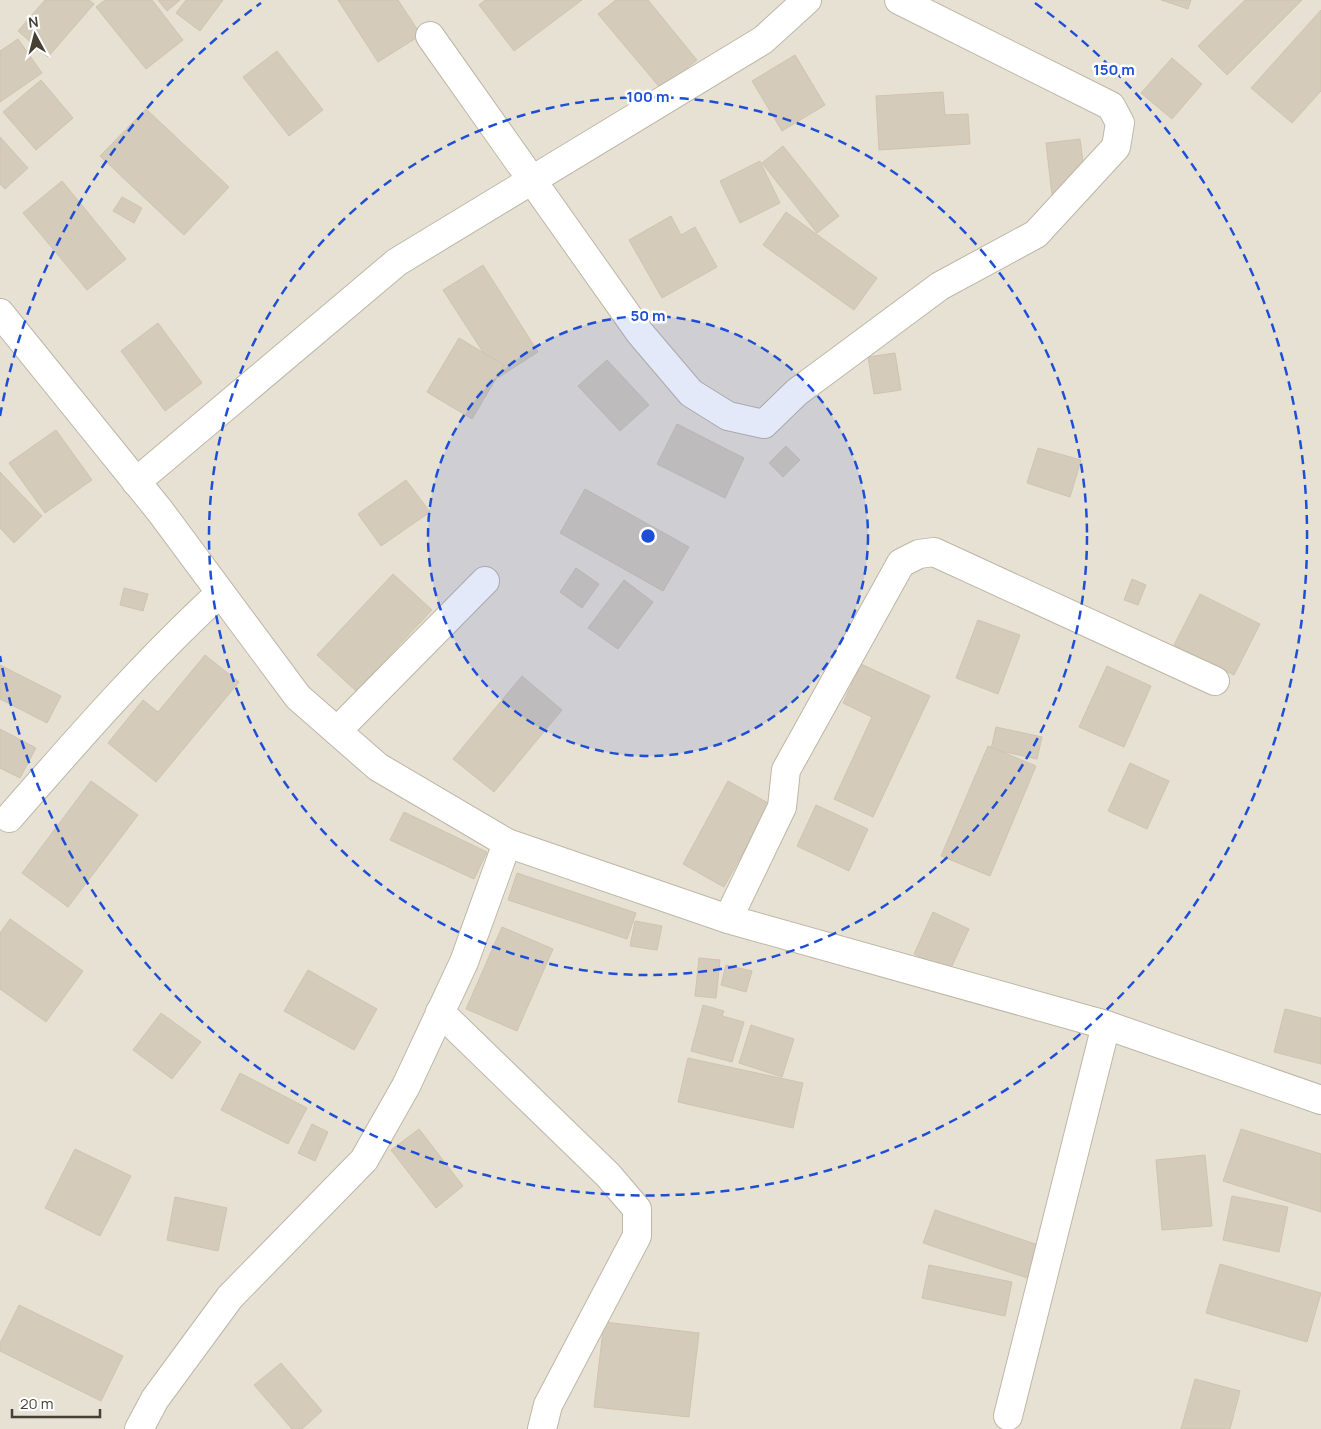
<svg xmlns="http://www.w3.org/2000/svg" width="1321" height="1429" viewBox="0 0 1321 1429" font-family="Manrope,sans-serif">
<style>
.residential{fill:#e6e1d3}
.building{fill:#d4cbba;stroke:#cfc4ad}
.lines{fill:none;stroke-linecap:round;stroke-linejoin:round}
.minor-casing{stroke:#beb7a7;stroke-width:30}
.minor{stroke:#fff;stroke-width:28}
.ring{fill:none;stroke:#1d4ed8;stroke-width:2.5;stroke-dasharray:9 6}
.centre{fill:#1d4ed8;stroke:#fff;stroke-width:2.5}
.ring-label{font-size:15px;text-anchor:middle;font-weight:bold;fill:#1d4ed8;stroke:#fff;stroke-width:5;stroke-linejoin:round;paint-order:stroke}
</style>
<rect width="100%" height="100%" fill="#f2efe5"/>
<!-- residential -->
<rect class="residential" x="0" y="0" width="1321" height="1429"/>
<!-- building -->
<g class="building">
<polygon points="45,0 89,0 94,4 48,57 18,31"/>
<polygon points="105,0 152,0 183,40 146,69 96,7"/>
<polygon points="158,0 180,0 167,11"/>
<polygon points="186,0 223,0 200,31 176,13"/>
<polygon points="338,0 398,0 421,35 378,62"/>
<polygon points="485,0 582,0 514,51 479,5"/>
<polygon points="616,0 648,0 697,60 661,89 598,14"/>
<polygon points="1161,0 1191,0 1188,9"/>
<polygon points="1245,0 1302,0 1227,75 1198,46"/>
<polygon points="1321,10 1321,91 1292,123 1251,88"/>
<polygon points="18,39 42,73 0,102 0,51"/>
<polygon points="277,51 323,110 289,136 243,77"/>
<polygon points="795,55 825,105 782,131 752,81"/>
<polygon points="1172,58 1202,84 1172,119 1141,93"/>
<polygon points="41,80 73,118 36,150 3,112"/>
<polygon points="943,92 945,115 968,114 970,144 879,150 876,96"/>
<polygon points="146,109 229,187 184,235 100,156"/>
<polygon points="0,137 28,168 5,189 0,184"/>
<polygon points="1080,139 1088,200 1053,204 1046,143"/>
<polygon points="783,146 839,216 817,233 762,163"/>
<polygon points="760,161 780,203 740,223 720,181"/>
<polygon points="62,181 126,259 87,290 23,213"/>
<polygon points="122,197 142,208 134,223 113,211"/>
<polygon points="786,212 877,278 854,310 763,245"/>
<polygon points="671,216 681,235 695,227 717,267 662,298 629,240"/>
<polygon points="483,265 538,352 499,377 443,290"/>
<polygon points="158,323 202,383 165,411 121,351"/>
<polygon points="459,338 504,365 472,419 427,392"/>
<polygon points="895,353 901,390 874,394 868,357"/>
<polygon points="607,360 649,405 620,431 578,386"/>
<polygon points="677,424 744,458 725,498 657,464"/>
<polygon points="56,430 92,480 45,513 9,463"/>
<polygon points="786,446 800,460 783,477 769,463"/>
<polygon points="1038,448 1081,460 1070,497 1027,483"/>
<polygon points="0,472 42,516 14,543 0,528"/>
<polygon points="406,480 430,512 381,546 358,514"/>
<polygon points="585,489 689,547 663,591 560,533"/>
<polygon points="576,568 599,584 582,608 560,592"/>
<polygon points="393,574 432,610 356,691 317,655"/>
<polygon points="1132,579 1146,585 1138,605 1124,600"/>
<polygon points="624,580 653,602 618,649 588,628"/>
<polygon points="124,588 148,594 143,611 120,605"/>
<polygon points="1200,594 1260,624 1234,675 1174,645"/>
<polygon points="978,620 1020,635 998,694 956,678"/>
<polygon points="205,655 239,682 156,782 108,743 143,700 158,712"/>
<polygon points="861,664 930,696 873,817 834,799 872,717 843,703"/>
<polygon points="0,665 61,696 47,723 0,699"/>
<polygon points="1107,666 1151,686 1124,747 1079,727"/>
<polygon points="522,676 562,710 494,792 453,759"/>
<polygon points="996,727 1042,737 1037,759 991,749"/>
<polygon points="0,729 36,748 20,778 0,768"/>
<polygon points="988,746 1036,766 990,876 941,856"/>
<polygon points="1130,763 1169,781 1147,829 1108,811"/>
<polygon points="91,781 138,815 68,907 22,873"/>
<polygon points="728,781 770,804 724,887 683,864"/>
<polygon points="816,805 868,829 849,871 797,846"/>
<polygon points="404,812 487,852 474,879 390,840"/>
<polygon points="517,873 636,913 627,939 508,900"/>
<polygon points="933,912 969,929 950,970 914,954"/>
<polygon points="10,919 83,971 46,1022 0,989 0,933"/>
<polygon points="635,921 662,926 657,950 630,946"/>
<polygon points="502,927 553,949 517,1031 466,1009"/>
<polygon points="699,958 720,960 716,998 695,996"/>
<polygon points="726,965 752,971 746,992 721,985"/>
<polygon points="308,970 377,1009 354,1050 284,1011"/>
<polygon points="703,1005 724,1011 722,1016 744,1022 732,1062 691,1051"/>
<polygon points="1285,1009 1321,1018 1321,1064 1274,1052"/>
<polygon points="161,1013 201,1042 172,1079 133,1050"/>
<polygon points="751,1025 794,1039 782,1077 739,1063"/>
<polygon points="688,1058 803,1083 793,1128 678,1102"/>
<polygon points="240,1073 307,1108 288,1144 221,1110"/>
<polygon points="312,1124 328,1132 315,1161 298,1153"/>
<polygon points="419,1129 463,1186 436,1208 391,1150"/>
<polygon points="1241,1129 1321,1154 1321,1212 1223,1181"/>
<polygon points="75,1149 131,1176 100,1236 45,1208"/>
<polygon points="1205,1155 1212,1226 1162,1230 1156,1160"/>
<polygon points="1232,1196 1288,1207 1279,1252 1223,1240"/>
<polygon points="175,1197 227,1208 218,1251 167,1240"/>
<polygon points="935,1210 1047,1248 1036,1281 923,1243"/>
<polygon points="1220,1264 1321,1293 1307,1342 1206,1313"/>
<polygon points="929,1265 1012,1282 1005,1316 922,1298"/>
<polygon points="19,1305 123,1356 101,1401 0,1351 0,1343"/>
<polygon points="604,1322 699,1333 689,1417 594,1407"/>
<polygon points="281,1363 322,1411 302,1429 292,1429 254,1385"/>
<polygon points="1195,1379 1240,1391 1230,1429 1181,1429"/>
</g>
<g class="lines">
<defs>
<g id="minor">
<polyline points="430,36 640,333 691,393 728,416 764,424 797,392 940,286 1036,234 1116,147 1120,123 1111,106 899,0"/>
<polyline points="0,313 160,511 298,697 378,767 507,843 728,919 1106,1025 1321,1100"/>
<polyline points="136,482 397,262 763,40 807,0"/>
<polyline points="337,731 485,581"/>
<path d="M 9,818 C 77,740 144,663 220,593"/>
<polyline points="728,919 782,807 786,770 901,563 919,554 934,552 1215,681"/>
<polyline points="440,1012 608,1175 637,1209 637,1236 548,1405 542,1429"/>
<polyline points="1008,1416 1106,1025"/>
<polyline points="139,1429 155,1399 230,1297 364,1160 406,1086 464,962 507,843"/>
</g>
</defs>
<!-- minor casing -->
<use href="#minor" class="minor-casing"/>
<!-- minor -->
<use href="#minor" class="minor"/>
</g>
<!-- distance rings -->
<circle cx="648" cy="536" r="220" fill="#1d4ed8" fill-opacity=".12"/>
<g class="ring">
<circle cx="648" cy="536" r="220"/>
<circle cx="648" cy="536" r="439"/>
<path d="M0 416A659 659 0 0 1 261 3M1035 3A659 659 0 1 1 0 656"/>
</g>
<circle cx="648" cy="536" r="8" class="centre"/>
<g class="ring-label">
<text x="1114" y="75">150 m</text>
<text x="648" y="102">100 m</text>
<text x="648" y="321">50 m</text>
</g>
<!-- north arrow -->
<g transform="translate(35 35) rotate(353)" stroke="#ffffff" stroke-width="4" paint-order="stroke">
<path d="M0-4L9 19L0 12L-9 19Z" fill="#453f34"/>
<text y="-8" font-size="14" font-weight="bold" text-anchor="middle" fill="#453f34">N</text>
</g>
<!-- scale -->
<path d="M12 1409v8h88v-8" fill="none" stroke="#453f34" stroke-width="2.5"/>
<text x="20" y="1409" font-size="15" fill="#453f34" stroke="#ffffff" stroke-width="4" paint-order="stroke">20 m</text>
</svg>
